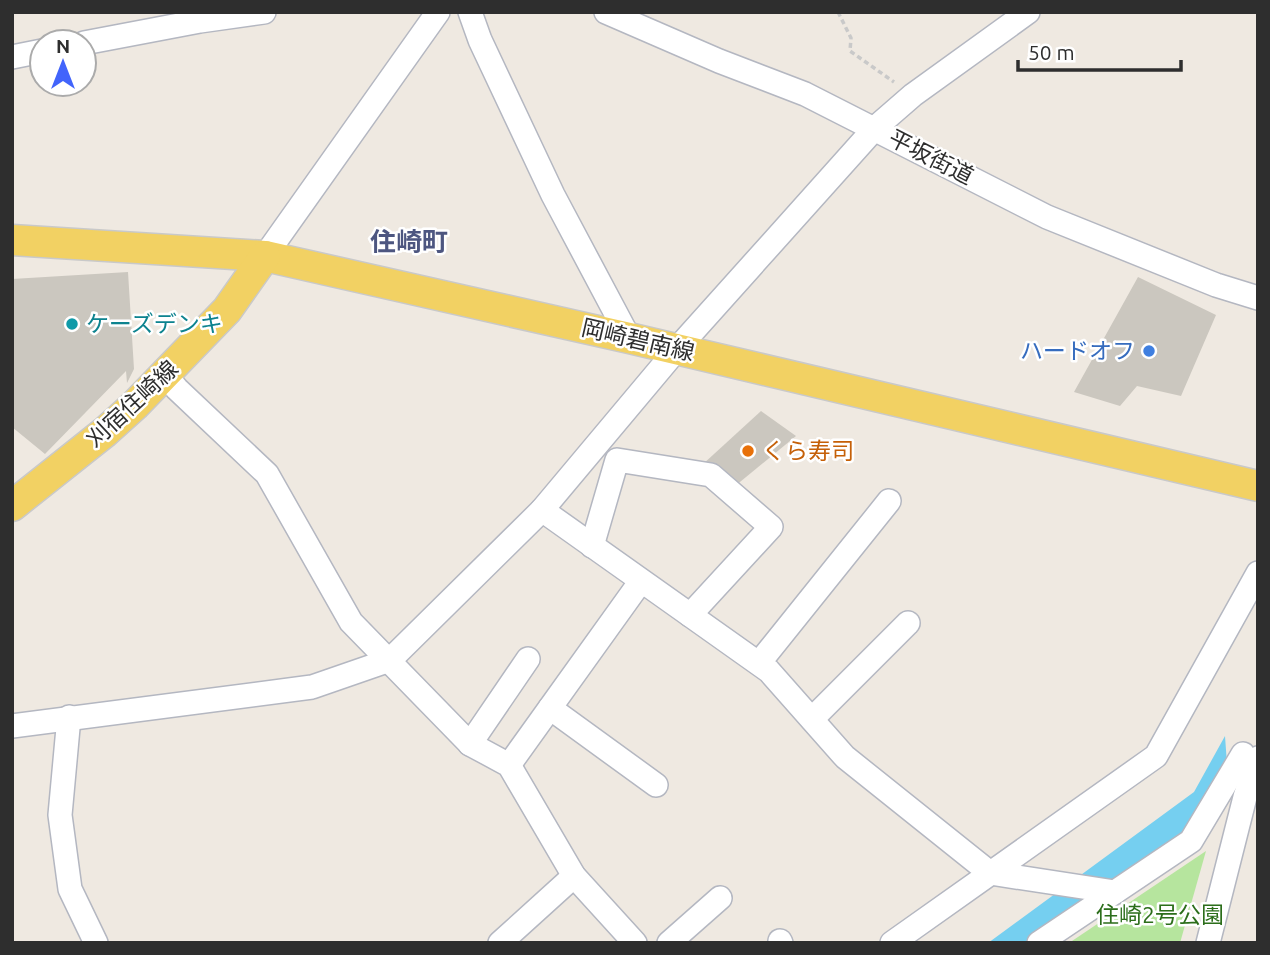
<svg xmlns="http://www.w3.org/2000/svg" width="1270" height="955" viewBox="0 0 1270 955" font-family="Ubuntu,'Noto Sans JP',sans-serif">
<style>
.green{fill:#b6e59e}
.water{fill:#75cff0}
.building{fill:#cbc7bf}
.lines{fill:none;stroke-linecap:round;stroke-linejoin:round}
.minor-casing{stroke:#b4b7c1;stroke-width:26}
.major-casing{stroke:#c9c9c9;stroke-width:33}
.path{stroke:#c9c9c9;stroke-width:3.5;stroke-dasharray:5 3.5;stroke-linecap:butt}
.minor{stroke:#fff;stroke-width:23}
.major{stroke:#f2d163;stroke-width:30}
.culture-dot{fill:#0f9aa8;stroke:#fff;stroke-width:2.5}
.shop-dot{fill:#3f7fe0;stroke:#fff;stroke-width:2.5}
.food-dot{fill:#e8710a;stroke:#fff;stroke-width:2.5}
.labels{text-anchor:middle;stroke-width:5;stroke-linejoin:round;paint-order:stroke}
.street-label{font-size:23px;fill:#2e2e2e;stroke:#fff}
.culture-label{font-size:23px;fill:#0d838f;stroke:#fff;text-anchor:start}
.shop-label{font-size:23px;fill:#366cbe;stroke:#fff;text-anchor:end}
.food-label{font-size:23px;fill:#c56008;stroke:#fff;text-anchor:start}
.park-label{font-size:23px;fill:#2c6e1b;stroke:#fff}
.quarter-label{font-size:26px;font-weight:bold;fill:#4d5680;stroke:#fff}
</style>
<rect width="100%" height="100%" fill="#efe9e1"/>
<!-- green -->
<polygon class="green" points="1206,851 1180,943 1069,943"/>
<!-- water -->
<polygon class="water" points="1225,736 1227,764 1190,831 1026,943 988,943 1194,792"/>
<!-- building -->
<g class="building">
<polygon points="128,272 134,369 127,383 126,371 45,454 12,427 12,279"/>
<polygon points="1138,277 1216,315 1181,396 1137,386 1120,406 1074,392"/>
<polygon points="761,411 796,436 729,491 702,465"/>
</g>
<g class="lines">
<defs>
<g id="minor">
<polyline points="470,12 480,40 553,195 629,338"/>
<polyline points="606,12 719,61 805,94 1047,217 1216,285 1258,298"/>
<polyline points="84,43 200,21 264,12"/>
<polyline points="12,57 42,51"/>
<polyline points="265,256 438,12"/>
<polyline points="165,375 177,389 267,474 351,622 470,744 509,765 574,876 635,943"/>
<polyline points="542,510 769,671 845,757 990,873 1115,892"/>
<polyline points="592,546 617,460 711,475 771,527 690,615"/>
<polyline points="759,663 889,501"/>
<polyline points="550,708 656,785"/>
<polyline points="69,717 60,815 70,889 96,943"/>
<polyline points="812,719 908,623"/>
<polyline points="12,726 312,687 390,660 542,510 677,349 875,128 913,95 1028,12"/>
<polyline points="470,744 528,659"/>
<polyline points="509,765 641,581"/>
<polyline points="780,941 781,943"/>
<polyline points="500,943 574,876"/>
<polyline points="669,943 720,898"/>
<polyline points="892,943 1156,756 1258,573"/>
<polyline points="1039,943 1191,841 1243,754"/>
<polyline points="1208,943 1245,797 1258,758"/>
</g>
<g id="major">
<polyline points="12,240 265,256 629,338 1258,486"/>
<polyline points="12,506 105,432 135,405 227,310 265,256"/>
</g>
</defs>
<!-- minor casing -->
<use href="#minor" class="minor-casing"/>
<!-- major casing -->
<use href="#major" class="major-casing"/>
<!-- path -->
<polyline class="path" points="838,12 851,38 850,51 894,82"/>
<!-- minor -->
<use href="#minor" class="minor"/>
<!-- major -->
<use href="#major" class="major"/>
</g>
<!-- markers -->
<circle class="culture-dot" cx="72" cy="324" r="7"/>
<circle class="shop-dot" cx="1149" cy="351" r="7"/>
<circle class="food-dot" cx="748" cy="451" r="7"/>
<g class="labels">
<!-- street labels -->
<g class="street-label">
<text transform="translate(931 157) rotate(27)" y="8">平坂街道</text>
<text transform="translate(638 340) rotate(13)" y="8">岡崎碧南線</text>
<text transform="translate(132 404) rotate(-43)" y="8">刈宿住崎線</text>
</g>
<!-- culture labels -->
<g class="culture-label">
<text x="86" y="332">ケーズデンキ</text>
</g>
<!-- shop labels -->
<g class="shop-label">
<text x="1135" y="359">ハードオフ</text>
</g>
<!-- food labels -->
<g class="food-label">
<text x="762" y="459">くら寿司</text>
</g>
<!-- park labels -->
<g class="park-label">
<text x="1160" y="923">住崎2号公園</text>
</g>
<!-- quarter labels -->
<g class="quarter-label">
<text x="409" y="251">住崎町</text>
</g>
</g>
<!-- border -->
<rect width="1270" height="955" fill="none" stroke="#2e2e2e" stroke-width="28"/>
<!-- north arrow -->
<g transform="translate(63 63)"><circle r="33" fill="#ffffff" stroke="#ababab" stroke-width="2"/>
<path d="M0-5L12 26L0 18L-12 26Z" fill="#4264fb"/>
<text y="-10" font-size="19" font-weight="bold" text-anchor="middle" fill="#2e2e2e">N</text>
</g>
<!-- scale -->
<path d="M1018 60v10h163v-10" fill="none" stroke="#2e2e2e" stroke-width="3.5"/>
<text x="1028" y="60" font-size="21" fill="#2e2e2e" stroke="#ffffff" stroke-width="5" paint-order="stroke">50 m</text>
</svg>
